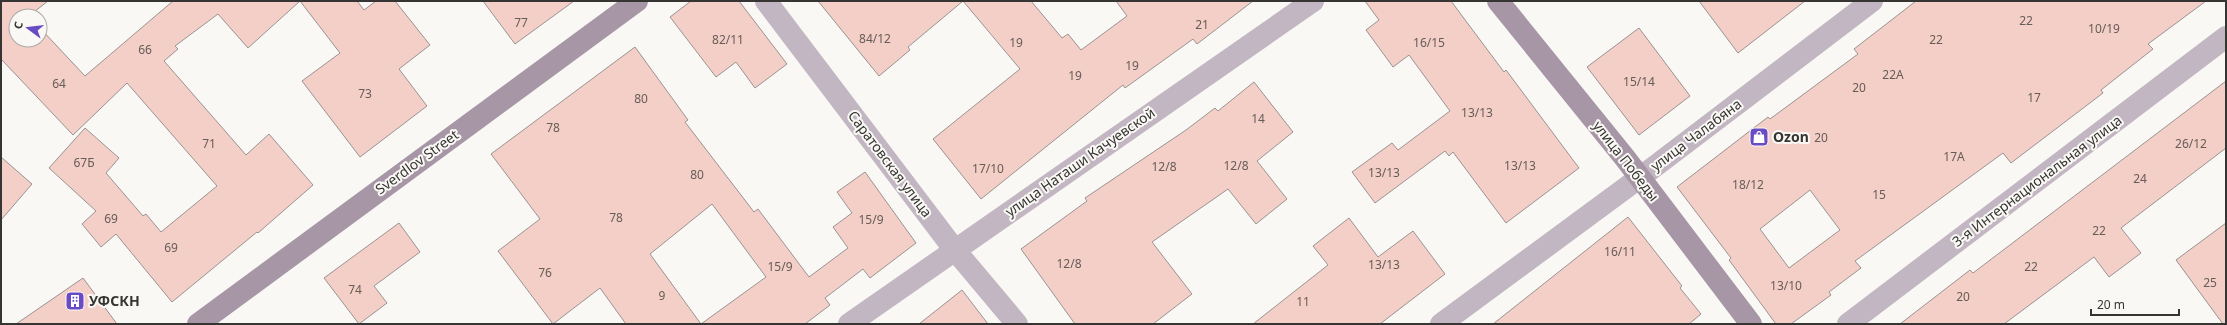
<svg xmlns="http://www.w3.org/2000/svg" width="2227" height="325" viewBox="0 0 2227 325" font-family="'Noto Sans',sans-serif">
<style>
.building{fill:#f4cfc7;stroke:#999392;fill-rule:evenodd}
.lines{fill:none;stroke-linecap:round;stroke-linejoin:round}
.minor{stroke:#c1b6c1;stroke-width:22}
.secondary{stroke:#a696a6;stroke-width:22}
.labels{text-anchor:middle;stroke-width:4;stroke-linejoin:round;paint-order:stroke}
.number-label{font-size:12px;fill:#665c58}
.street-label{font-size:14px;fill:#363533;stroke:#faf8f4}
.poi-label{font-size:14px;font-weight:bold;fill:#363533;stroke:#faf8f4;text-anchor:start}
</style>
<rect width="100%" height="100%" fill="#faf8f4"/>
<!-- building -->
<g class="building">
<polygon points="1,1 48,1 29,16 16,16 16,40 40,40 40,28 85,76 173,1 300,1 248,48 218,14 175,46 178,49 164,61 246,155 269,134 313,185 258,233 257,232 172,302 116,234 101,247 82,224 96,211 49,168 85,128 119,158 106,173 143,216 146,214 161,232 217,186 127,83 73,135 1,59"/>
<polygon points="300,1 357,1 364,10 376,1 395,1 430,45 399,69 427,106 360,157 302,81 340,53"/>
<polygon points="483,1 574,1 515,44"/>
<polygon points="691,1 739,1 787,64 755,88 736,62 716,77 670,17"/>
<polygon points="818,1 1031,1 1062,38 1068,34 1081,50 1127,16 1116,1 1253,1 1197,44 1193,39 1125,88 1123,85 981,199 933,139 1020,69 963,1 908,47 910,50 879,76"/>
<polygon points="1365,1 1451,1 1504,72 1506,70 1579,168 1506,223 1453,152 1449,156 1445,151 1375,203 1352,172 1392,143 1398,150 1450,111 1409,55 1393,67 1366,30 1379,20"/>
<polygon points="1699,1 1805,1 1738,53"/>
<path d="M 1916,1 L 2206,1 L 2148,44 L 2153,49 L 2101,90 L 2103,93 L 2011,163 L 2003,153 L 1855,261 L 1861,268 L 1829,292 L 1831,295 L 1791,324 L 1776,324 L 1729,260 L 1731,258 L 1677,187 L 1768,117 L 1770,119 L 1858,54 L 1854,49 ZM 1810,190 L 1840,230 L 1789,268 L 1760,229 Z"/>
<polygon points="1639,28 1690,96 1639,135 1587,67"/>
<polygon points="635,47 688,120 685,122 754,212 758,209 809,277 848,248 833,227 852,213 837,192 865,172 916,243 870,278 863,269 825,298 830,305 805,324 701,324 766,277 712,204 650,254 701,324 626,324 600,288 553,324 498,251 540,219 491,154"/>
<polygon points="2226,81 2226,148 2121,228 2141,253 2109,277 2094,257 2004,324 1900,324 1970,270 1973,273"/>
<polygon points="1254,82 1293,132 1257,161 1287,199 1256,224 1228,189 1152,242 1192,294 1153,324 1075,324 1021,249 1087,201 1085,198 1186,130 1215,108 1218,111"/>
<polygon points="1,157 32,184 1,220"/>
<polygon points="1628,217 1682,286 1680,288 1701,314 1689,324 1493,324"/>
<polygon points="1349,218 1378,257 1413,231 1445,274 1380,324 1253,324 1328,265 1313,246"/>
<polygon points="399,223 420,252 374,286 387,303 359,324 324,278"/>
<polygon points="2226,223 2226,324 2223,324 2176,260"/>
<polygon points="83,278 117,324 16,324"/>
<polygon points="962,290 988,324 919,324"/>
</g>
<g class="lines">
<!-- minor -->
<g class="minor">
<polyline points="766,1 954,249 1017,324"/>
<polyline points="849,324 1313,1"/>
<polyline points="1441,324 1654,167 1872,1"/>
<polyline points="1848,324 2226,37"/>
</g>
<!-- secondary -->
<g class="secondary">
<polyline points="1498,1 1625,158 1751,324"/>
<polyline points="198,324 637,1"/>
</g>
</g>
<!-- icons -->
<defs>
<symbol id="shop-square" viewBox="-11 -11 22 22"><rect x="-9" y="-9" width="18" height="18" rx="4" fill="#684cc5" stroke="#faf8f4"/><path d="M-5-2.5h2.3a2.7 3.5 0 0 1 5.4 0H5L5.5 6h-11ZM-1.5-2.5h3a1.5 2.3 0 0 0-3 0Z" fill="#fff"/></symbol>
<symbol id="building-square" viewBox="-11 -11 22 22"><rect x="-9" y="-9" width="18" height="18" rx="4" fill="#684cc5" stroke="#faf8f4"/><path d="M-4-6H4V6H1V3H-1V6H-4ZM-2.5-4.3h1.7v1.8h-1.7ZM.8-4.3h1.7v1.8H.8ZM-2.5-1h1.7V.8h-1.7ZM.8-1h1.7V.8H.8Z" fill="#fff"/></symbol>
</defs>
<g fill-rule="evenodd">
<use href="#shop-square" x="1748" y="126" width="22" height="22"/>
<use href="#building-square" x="64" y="290" width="22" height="22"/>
</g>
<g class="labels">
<!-- number labels -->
<g class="number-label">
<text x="2026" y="25">22</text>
<text x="521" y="27">77</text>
<text x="1202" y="29">21</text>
<text x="2104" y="33">10/19</text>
<text x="875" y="43">84/12</text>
<text x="728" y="44">82/11</text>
<text x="1936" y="44">22</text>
<text x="1016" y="47">19</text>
<text x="1429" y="47">16/15</text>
<text x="145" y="54">66</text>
<text x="1132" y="70">19</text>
<text x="1893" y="79">22А</text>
<text x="1075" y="80">19</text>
<text x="1639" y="86">15/14</text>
<text x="59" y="88">64</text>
<text x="1859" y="92">20</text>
<text x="365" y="98">73</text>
<text x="2034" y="102">17</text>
<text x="641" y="103">80</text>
<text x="1477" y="117">13/13</text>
<text x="1258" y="123">14</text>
<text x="553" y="132">78</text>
<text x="1821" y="142">20</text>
<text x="209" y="148">71</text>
<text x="2191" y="148">26/12</text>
<text x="1954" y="161">17А</text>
<text x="84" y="167">67Б</text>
<text x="1236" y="170">12/8</text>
<text x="1520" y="170">13/13</text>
<text x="1164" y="171">12/8</text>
<text x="988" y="173">17/10</text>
<text x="1384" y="177">13/13</text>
<text x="697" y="179">80</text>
<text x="2140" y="183">24</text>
<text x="1748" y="189">18/12</text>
<text x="1879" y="199">15</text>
<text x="616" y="222">78</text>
<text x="111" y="223">69</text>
<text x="871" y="224">15/9</text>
<text x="2099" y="235">22</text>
<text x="171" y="252">69</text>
<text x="1620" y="256">16/11</text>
<text x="1069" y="268">12/8</text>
<text x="1384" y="269">13/13</text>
<text x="780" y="271">15/9</text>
<text x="2031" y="271">22</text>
<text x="545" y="277">76</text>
<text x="2210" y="287">25</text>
<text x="1786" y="290">13/10</text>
<text x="355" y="294">74</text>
<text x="662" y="300">9</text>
<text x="1963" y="301">20</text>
<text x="1303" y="306">11</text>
</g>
<!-- street labels -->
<g class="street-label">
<text transform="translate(1696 135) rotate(-37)" y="5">улица Чалабяна</text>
<text transform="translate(1626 161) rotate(52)" y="5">улица Победы</text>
<text transform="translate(417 162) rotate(-36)" y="5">Sverdlov Street</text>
<text transform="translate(1080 162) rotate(-35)" y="5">улица Наташи Качуевской</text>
<text transform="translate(890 164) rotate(53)" y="5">Саратовская улица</text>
<text transform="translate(2037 181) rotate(-37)" y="5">3-я Интернациональная улица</text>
</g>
<!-- poi labels -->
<g class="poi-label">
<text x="1773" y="142">Ozon</text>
<text x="89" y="306">УФСКН</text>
</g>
</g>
<!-- border -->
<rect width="2227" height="325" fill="none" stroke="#363533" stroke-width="4"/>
<!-- north arrow -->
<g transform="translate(28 28) rotate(285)"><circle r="19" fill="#faf8f4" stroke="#acaaa7"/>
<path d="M0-3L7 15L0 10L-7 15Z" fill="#684cc5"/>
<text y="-6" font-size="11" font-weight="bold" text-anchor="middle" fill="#363533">С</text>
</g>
<!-- scale -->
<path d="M2091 309v6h88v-6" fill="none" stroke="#363533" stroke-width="2"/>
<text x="2097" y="309" font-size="12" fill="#363533" stroke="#faf8f4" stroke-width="3" paint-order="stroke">20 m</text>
</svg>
